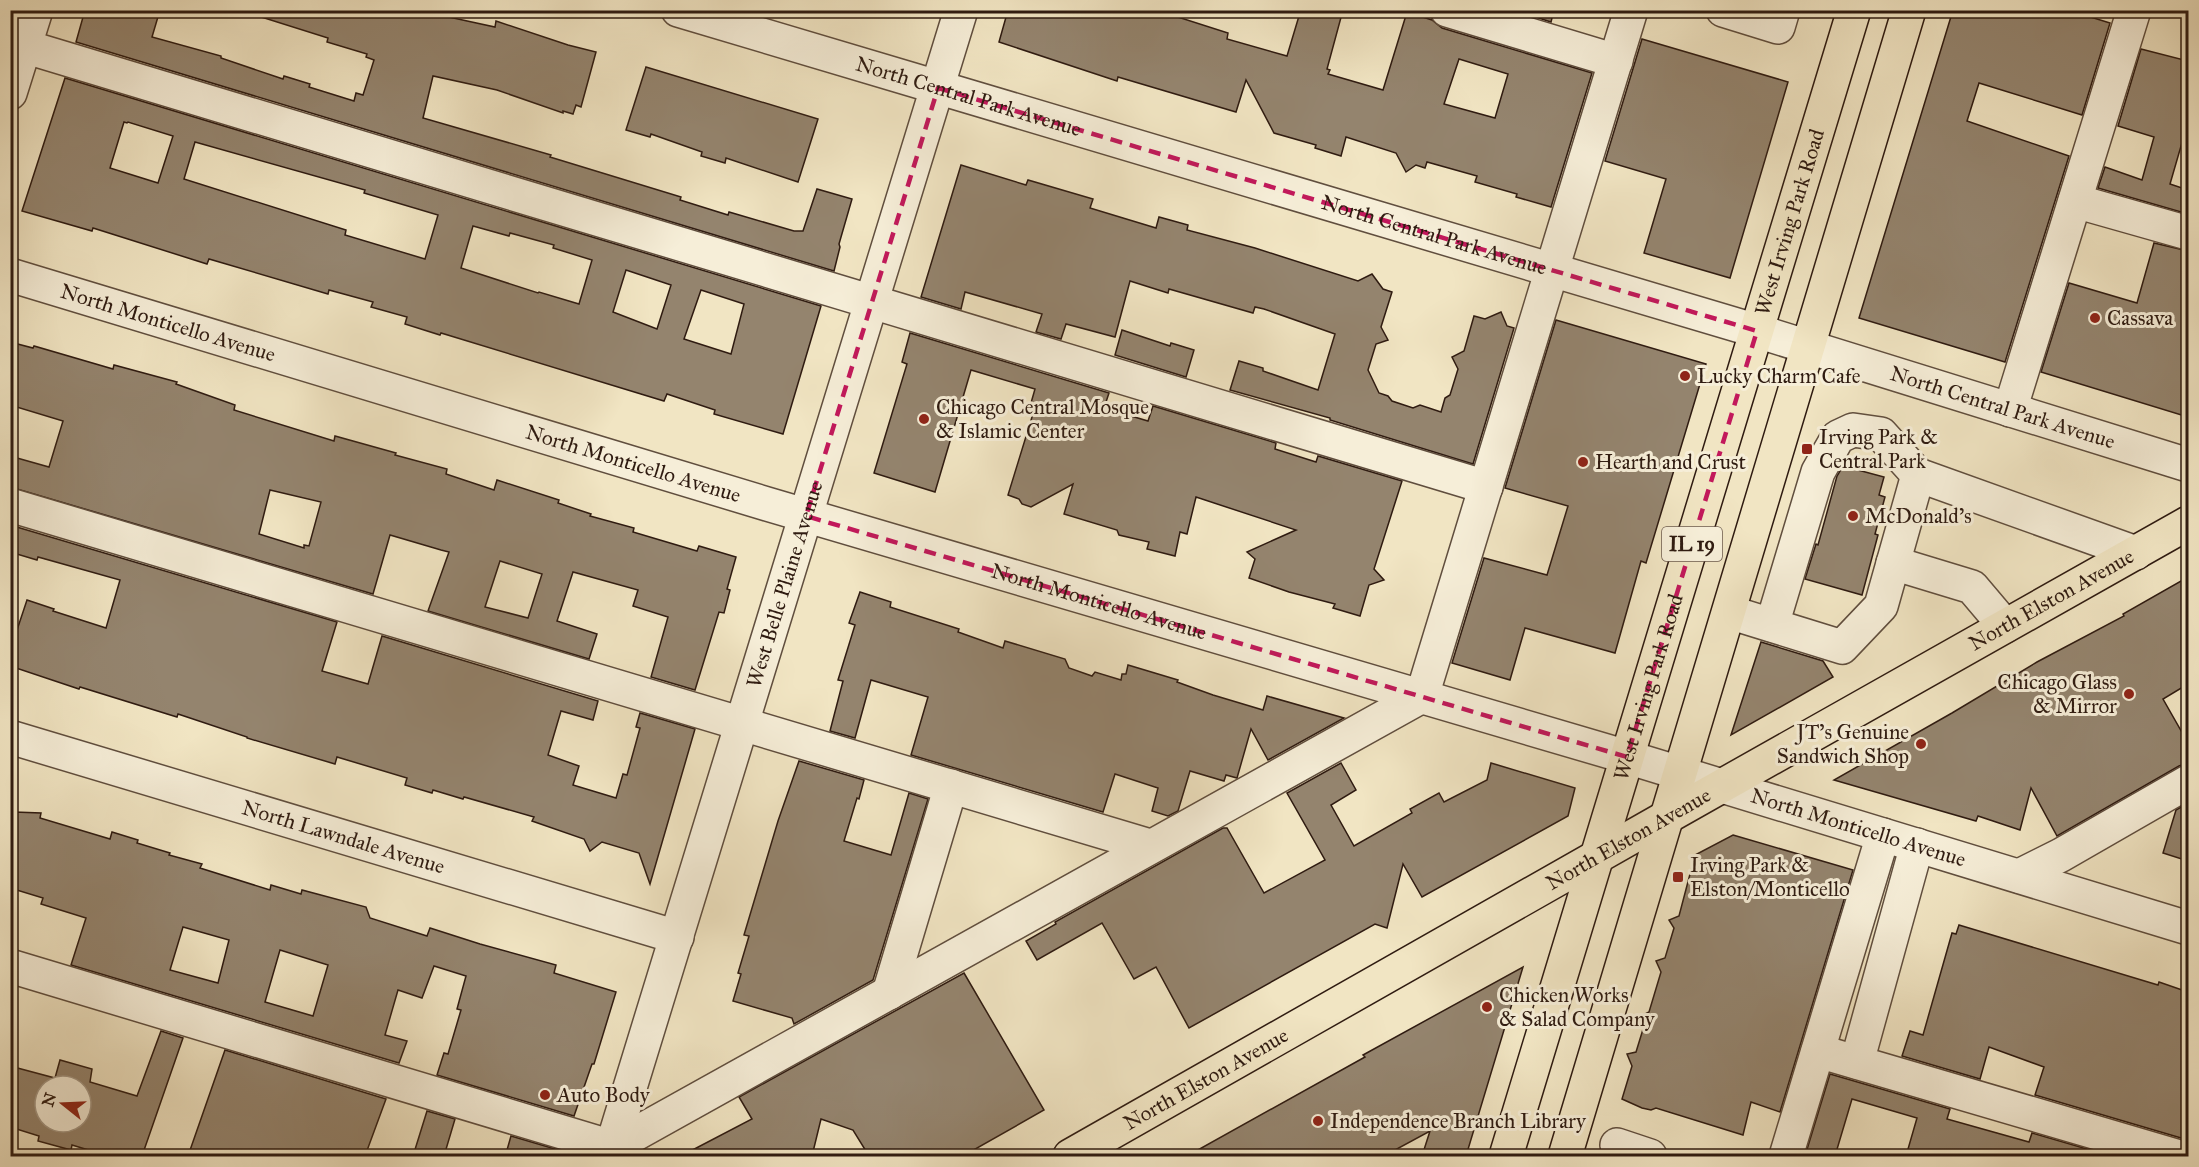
<svg xmlns="http://www.w3.org/2000/svg" width="2199" height="1167" viewBox="0 0 2199 1167" font-family="'IM FELL Great Primer',serif">
<style>
.building{fill:#94846e;stroke:#2f1b11;stroke-width:1.5;fill-rule:evenodd}
.lines{fill:none;stroke-linecap:round;stroke-linejoin:round}
.minor-casing{stroke:#604e3e;stroke-width:36}
.major-casing{stroke:#2f1b11;stroke-width:36}
.minor{stroke:#f6eed8;stroke-width:33}
.major{stroke:#f1e5c3;stroke-width:33}
.marked{fill:none;stroke:#c2185b;stroke-width:4.5;stroke-dasharray:12 8;stroke-linejoin:round}
.poi-dot{fill:#8f2418;stroke:#f6eed8;stroke-width:2}
.labels{text-anchor:middle;stroke-width:6;stroke-linejoin:round;paint-order:stroke}
.shield{fill:#f6eed8;stroke:#6b5a4d;stroke-width:1.5}
.shield-label{font-size:20px;font-weight:bold;fill:#2f1b11}
.street-label{font-size:21px;fill:#2f1b11;stroke:#f6eed8}
.poi-label{font-size:21px;fill:#2f1b11;stroke:#f6eed8;text-anchor:start}
</style>
<rect width="100%" height="100%" fill="#f1e5c3"/>
<filter id="stains"><feTurbulence type="fractalNoise" baseFrequency=".00333" numOctaves="4"/><feColorMatrix values="0 0 0 0 .2 0 0 0 0 .09 0 0 0 0 .02 0 0 0 .5 -.17"/></filter>
<radialGradient id="worn" r=".72"><stop offset=".6" stop-color="#630" stop-opacity="0"/><stop offset="1" stop-color="#630" stop-opacity=".3"/></radialGradient>
<!-- building -->
<g class="building">
<polygon points="85,10 160,10 152,37 221,56 221,58 283,79 284,76 310,84 309,87 354,101 356,93 363,95 374,60 366,57 367,54 327,42 328,38 258,16 259,10 446,10 444,16 495,27 496,21 568,45 596,52 581,107 576,105 573,114 563,111 563,113 497,90 433,76 423,118 551,155 550,157 681,197 680,200 728,215 729,212 794,231 803,231 817,189 852,199 839,244 840,247 834,271 76,42"/>
<path d="M 1008,10 L 1156,10 L 1228,33 L 1227,39 L 1287,56 L 1299,16 L 1308,10 L 1343,10 L 1327,69 L 1330,70 L 1328,74 L 1383,90 L 1407,12 L 1432,20 L 1442,28 L 1592,73 L 1551,207 L 1516,197 L 1517,194 L 1475,182 L 1477,176 L 1427,162 L 1425,168 L 1416,165 L 1406,172 L 1396,153 L 1346,137 L 1341,156 L 1315,148 L 1316,145 L 1274,133 L 1246,80 L 1236,112 L 1118,77 L 1117,81 L 999,42 ZM 1459,59 L 1508,74 L 1495,118 L 1444,104 Z"/>
<polygon points="1514,10 1554,10 1551,22"/>
<polygon points="1953,10 2068,10 2110,23 2082,115 1979,83 1967,121 2069,156 2005,362 1859,318"/>
<polygon points="1642,39 1788,82 1730,278 1644,253 1666,179 1605,161"/>
<polygon points="2141,49 2188,61 2188,122 2170,184 2188,190 2188,214 2098,188 2105,167 2142,180 2154,137 2118,126"/>
<polygon points="646,67 818,119 798,182 726,158 725,163 701,156 702,152 651,134 650,137 626,130"/>
<path d="M 65,78 L 821,306 L 783,434 L 714,414 L 715,410 L 667,394 L 664,401 L 441,333 L 440,335 L 405,324 L 407,317 L 371,307 L 373,302 L 329,290 L 328,294 L 209,259 L 207,264 L 93,228 L 92,231 L 22,211 ZM 124,122 L 127,123 L 128,122 L 173,136 L 158,183 L 110,168 ZM 195,142 L 365,190 L 364,193 L 438,215 L 425,259 L 345,235 L 346,230 L 184,179 ZM 473,226 L 509,236 L 510,233 L 554,245 L 553,248 L 592,260 L 579,304 L 539,292 L 538,293 L 461,268 ZM 626,270 L 671,285 L 657,329 L 613,312 ZM 701,290 L 744,304 L 731,354 L 684,339 Z"/>
<polygon points="961,165 1026,185 1028,180 1093,199 1090,208 1156,228 1159,217 1188,225 1187,230 1255,248 1358,281 1372,274 1383,289 1392,292 1381,327 1388,340 1376,344 1368,370 1379,393 1388,396 1392,401 1413,408 1420,405 1441,412 1445,398 1450,395 1458,369 1452,357 1464,351 1474,316 1485,319 1501,312 1507,326 1514,328 1473,464 1330,420 1330,418 1230,390 1239,361 1263,368 1263,371 1318,390 1335,334 1264,309 1255,307 1253,313 1169,289 1168,293 1130,281 1115,337 1066,324 1061,339 1036,332 1042,314 965,292 961,309 921,297"/>
<polygon points="2154,243 2188,251 2188,417 2041,372 2069,283 2137,303"/>
<polygon points="1556,320 1706,364 1646,563 1641,561 1615,653 1525,628 1510,680 1452,663 1484,558 1547,575 1568,506 1505,488"/>
<polygon points="1122,330 1170,346 1171,343 1194,350 1186,377 1115,355"/>
<polygon points="910,333 1109,393 1104,408 1148,421 1153,406 1276,443 1275,449 1316,462 1318,456 1402,481 1374,569 1384,580 1369,585 1360,616 1333,608 1335,604 1289,592 1249,578 1255,559 1247,552 1296,530 1196,497 1187,534 1180,532 1175,556 1147,549 1149,542 1119,535 1117,530 1064,514 1073,484 1031,507 1022,504 1019,499 1008,495 1036,404 1031,403 1035,389 971,370 935,492 874,473 907,364 902,362"/>
<path d="M 10,342 L 33,348 L 34,346 L 113,369 L 114,365 L 177,382 L 176,384 L 235,405 L 234,410 L 334,441 L 335,436 L 396,453 L 395,455 L 447,469 L 446,474 L 494,490 L 497,480 L 559,500 L 558,503 L 591,514 L 590,516 L 634,528 L 633,532 L 697,551 L 699,546 L 736,557 L 727,589 L 730,590 L 724,613 L 719,612 L 695,690 L 651,677 L 668,617 L 633,606 L 638,590 L 573,572 L 557,621 L 597,634 L 589,659 L 428,611 L 449,552 L 441,550 L 390,535 L 373,594 L 10,487 L 10,456 L 49,467 L 63,421 L 10,405 ZM 270,490 L 321,502 L 309,546 L 304,545 L 304,548 L 259,534 ZM 500,561 L 542,574 L 528,618 L 485,607 Z"/>
<polygon points="1843,466 1884,477 1879,495 1885,497 1875,534 1878,535 1862,595 1805,579 1816,544 1818,545 1837,476"/>
<polygon points="10,525 337,622 322,671 368,684 382,636 598,701 593,720 561,711 548,755 579,766 573,785 616,798 623,774 627,775 640,728 636,727 640,713 695,729 650,884 639,853 602,842 590,851 584,839 532,821 534,817 464,797 463,799 433,790 432,793 405,785 407,778 337,757 335,764 247,738 247,737 178,714 177,717 80,687 79,689 10,666 10,651 27,600 54,609 53,611 106,628 120,580 38,557 37,560 10,552"/>
<polygon points="2188,577 2188,684 2163,699 2188,743 2188,763 2179,766 2057,836 2031,788 2020,830 1978,816 1976,821 1834,780 1952,713 2037,662 2124,616 2123,614"/>
<polygon points="860,592 891,602 890,607 959,629 958,632 1003,648 1005,641 1065,659 1069,668 1092,676 1095,672 1121,680 1122,674 1126,674 1128,665 1178,680 1177,682 1213,695 1263,710 1267,696 1344,718 1268,760 1251,729 1237,778 1226,775 1224,781 1190,771 1178,811 1168,816 1152,811 1158,788 1115,774 1103,812 911,755 928,697 871,680 855,738 830,731 843,681 838,680 855,625 849,623"/>
<polygon points="1761,642 1823,661 1833,677 1731,735"/>
<polygon points="799,761 864,780 859,799 857,798 844,841 891,855 909,793 928,799 873,980 794,1024 792,1018 733,1001 741,974 738,973 749,936 744,935 778,821"/>
<polygon points="1341,763 1356,790 1331,805 1354,846 1412,813 1410,809 1439,793 1444,802 1487,780 1491,763 1575,788 1568,816 1422,897 1403,864 1387,928 1375,924 1189,1028 1156,967 1134,979 1102,923 1037,960 1026,941 1056,924 1055,922 1223,828 1227,828 1264,893 1325,860 1287,793"/>
<polygon points="2188,803 2188,861 2163,853 2176,810"/>
<path d="M 14,812 L 41,813 L 40,818 L 110,839 L 112,832 L 138,840 L 137,843 L 170,853 L 169,855 L 202,864 L 200,868 L 270,890 L 271,885 L 301,894 L 302,890 L 366,907 L 370,918 L 427,936 L 430,928 L 480,944 L 556,965 L 554,973 L 616,992 L 594,1064 L 592,1064 L 574,1116 L 437,1075 L 444,1053 L 448,1054 L 461,1010 L 457,1009 L 466,976 L 434,966 L 422,998 L 398,990 L 385,1035 L 407,1041 L 399,1063 L 71,965 L 86,918 L 41,904 L 43,898 L 10,888 L 10,823 ZM 183,927 L 229,940 L 218,983 L 170,970 ZM 280,950 L 328,965 L 313,1016 L 265,1002 Z"/>
<polygon points="1733,835 1853,870 1780,1112 1751,1102 1743,1135 1656,1108 1651,1110 1642,1108 1622,1099 1632,1066 1627,1054 1636,1052 1644,1026 1639,1017 1649,1012 1661,972 1656,961 1665,958 1674,928 1669,920 1679,916 1695,855"/>
<polygon points="1959,925 2158,985 2159,982 2188,992 2188,1142 2181,1138 2035,1095 2044,1067 1989,1047 1980,1079 1902,1056 1910,1031 1923,1035 1952,933 1956,934"/>
<polygon points="1523,967 1466,1156 1422,1156 1430,1131 1384,1156 1187,1156 1365,1057 1363,1055"/>
<polygon points="964,973 1044,1110 963,1156 869,1156 853,1130 821,1119 812,1156 681,1156 752,1119 739,1097"/>
<path d="M 161,1031 L 183,1038 L 142,1156 L 108,1156 L 72,1145 L 71,1150 L 38,1141 L 39,1136 L 10,1127 L 10,1066 L 55,1078 L 60,1060 L 92,1069 L 90,1082 L 137,1096 ZM 45,1086 L 81,1086 L 81,1122 L 45,1122 Z"/>
<polygon points="225,1050 386,1099 365,1156 188,1156"/>
<polygon points="1830,1074 1950,1109 1947,1119 2029,1142 2032,1133 2111,1156 1906,1156 1917,1118 1852,1099 1835,1156 1805,1156"/>
<polygon points="427,1111 455,1119 444,1156 413,1156"/>
<polygon points="511,1136 562,1151 560,1156 529,1156 507,1150"/>
</g>
<g class="lines">
<defs>
<g id="minor">
<path id="s1" d="M 678,10 L 1757,331 L 2188,465"/>
<polyline points="1447,10 1616,61"/>
<polyline points="1723,10 1778,27 1783,10"/>
<polyline points="10,42 1486,487"/>
<polyline points="10,93 36,10"/>
<polyline points="2075,201 2188,233"/>
<path id="s2" d="M 10,275 L 767,504 L 1627,757 L 2188,928"/>
<polyline points="2010,410 2134,10"/>
<polyline points="10,505 1150,846"/>
<polyline points="1893,563 1972,587 2005,626"/>
<polyline points="1729,612 1842,647 1881,606 1918,475 2136,553"/>
<polyline points="1772,625 1818,472 1838,437 1853,430 1881,434 1918,475"/>
<path id="s3" d="M 10,737 L 677,937"/>
<polyline points="2019,876 2061,855 2188,782"/>
<polyline points="10,966 612,1147 1422,696 1631,10"/>
<polyline points="889,993 951,786"/>
<polyline points="1818,1051 2176,1156"/>
<polyline points="1857,1062 1917,845"/>
<polyline points="1617,1145 1650,1156"/>
<path id="s4" d="M 609,1156 L 961,10"/>
<polyline points="1786,1156 1883,835"/>
</g>
<g id="major">
<path id="s5" d="M 1070,1156 C 1443,945 1814,732 2188,523"/>
<path id="s6" d="M 1506,1156 L 1854,10"/>
<polyline points="1565,1156 1909,10"/>
</g>
</defs>
<!-- minor casing -->
<use href="#minor" class="minor-casing"/>
<!-- major casing -->
<use href="#major" class="major-casing"/>
<!-- minor -->
<use href="#minor" class="minor"/>
<!-- major -->
<use href="#major" class="major"/>
</g>
<!-- marked area -->
<path class="marked" d="M 938,88 L 1757,331 L 1627,757 L 806,516 Z"/>
<!-- markers -->
<g class="poi-dot">
<circle cx="2095" cy="318" r="6"/>
<circle cx="1685" cy="376" r="6"/>
<circle cx="924" cy="419" r="6"/>
<rect x="1801" y="443" width="12" height="12" rx="3"/>
<circle cx="1583" cy="462" r="6"/>
<circle cx="1853" cy="516" r="6"/>
<circle cx="2129" cy="694" r="6"/>
<circle cx="1921" cy="744" r="6"/>
<rect x="1672" y="871" width="12" height="12" rx="3"/>
<circle cx="1487" cy="1007" r="6"/>
<circle cx="545" cy="1095" r="6"/>
<circle cx="1318" cy="1121" r="6"/>
</g>
<g class="labels">
<!-- shield labels -->
<rect class="shield" x="1662" y="527" width="60" height="34" rx="4.5"/>
<g class="shield-label">
<text x="1692" y="551">IL 19</text>
</g>
<!-- street labels -->
<g class="street-label">
<text dy="7" stroke="none"><textPath href="#s1" startOffset="303">North Central Park Avenue</textPath></text>
<text dy="7" stroke="none"><textPath href="#s6" startOffset="976">West Irving Park Road</textPath></text>
<text dy="7" stroke="none"><textPath href="#s1" startOffset="789">North Central Park Avenue</textPath></text>
<text dy="7" stroke="none"><textPath href="#s2" startOffset="165">North Monticello Avenue</textPath></text>
<text dy="7" stroke="none"><textPath href="#s1" startOffset="1383">North Central Park Avenue</textPath></text>
<text dy="7" stroke="none"><textPath href="#s2" startOffset="651">North Monticello Avenue</textPath></text>
<text dy="7" stroke="none"><textPath href="#s4" startOffset="598">West Belle Plaine Avenue</textPath></text>
<text dy="7" stroke="none"><textPath href="#s5" startOffset="1128">North Elston Avenue</textPath></text>
<text dy="7" stroke="none"><textPath href="#s2" startOffset="1137">North Monticello Avenue</textPath></text>
<text dy="7" stroke="none"><textPath href="#s6" startOffset="490">West Irving Park Road</textPath></text>
<text dy="7" stroke="none"><textPath href="#s2" startOffset="1929">North Monticello Avenue</textPath></text>
<text dy="7" stroke="none"><textPath href="#s3" startOffset="348">North Lawndale Avenue</textPath></text>
<text dy="7" stroke="none"><textPath href="#s5" startOffset="642">North Elston Avenue</textPath></text>
<text dy="7" stroke="none"><textPath href="#s5" startOffset="156">North Elston Avenue</textPath></text>
</g>
<!-- poi labels -->
<g class="poi-label">
<text x="2107" y="325">Cassava</text>
<text x="1697" y="383">Lucky Charm Cafe</text>
<text x="936" y="414">Chicago Central Mosque<tspan x="936" dy="24">&amp; Islamic Center</tspan></text>
<text x="1819" y="444">Irving Park &amp;<tspan x="1819" dy="24">Central Park</tspan></text>
<text x="1595" y="469">Hearth and Crust</text>
<text x="1865" y="523">McDonald's</text>
<text x="2117" y="689" text-anchor="end">Chicago Glass<tspan x="2117" dy="24">&amp; Mirror</tspan></text>
<text x="1909" y="739" text-anchor="end">JT's Genuine<tspan x="1909" dy="24">Sandwich Shop</tspan></text>
<text x="1690" y="872">Irving Park &amp;<tspan x="1690" dy="24">Elston/Monticello</tspan></text>
<text x="1499" y="1002">Chicken Works<tspan x="1499" dy="24">&amp; Salad Company</tspan></text>
<text x="557" y="1102">Auto Body</text>
<text x="1330" y="1128">Independence Branch Library</text>
</g>
</g>
<!-- margin -->
<rect width="2199" height="1167" fill="none" stroke="#f1e5c3" stroke-width="36"/>
<rect x="12" y="12" width="2175" height="1143" fill="none" stroke="#2f1b11" stroke-width="3"/>
<rect x="18" y="18" width="2163" height="1131" fill="none" stroke="#2f1b11" stroke-width="1.5"/>
<!-- north arrow -->
<g transform="translate(63 1104) rotate(288)"><circle r="28" fill="#f6eed8" stroke="#a69a88" stroke-width="1.5"/>
<path d="M0-4.5L10 22L0 15L-10 22Z" fill="#8f2418"/>
<text y="-9" font-size="16" font-weight="bold" text-anchor="middle" fill="#2f1b11">N</text>
</g>
<rect width="100%" height="100%" filter="url(#stains)"/>
<rect width="100%" height="100%" fill="url(#worn)"/>
</svg>
